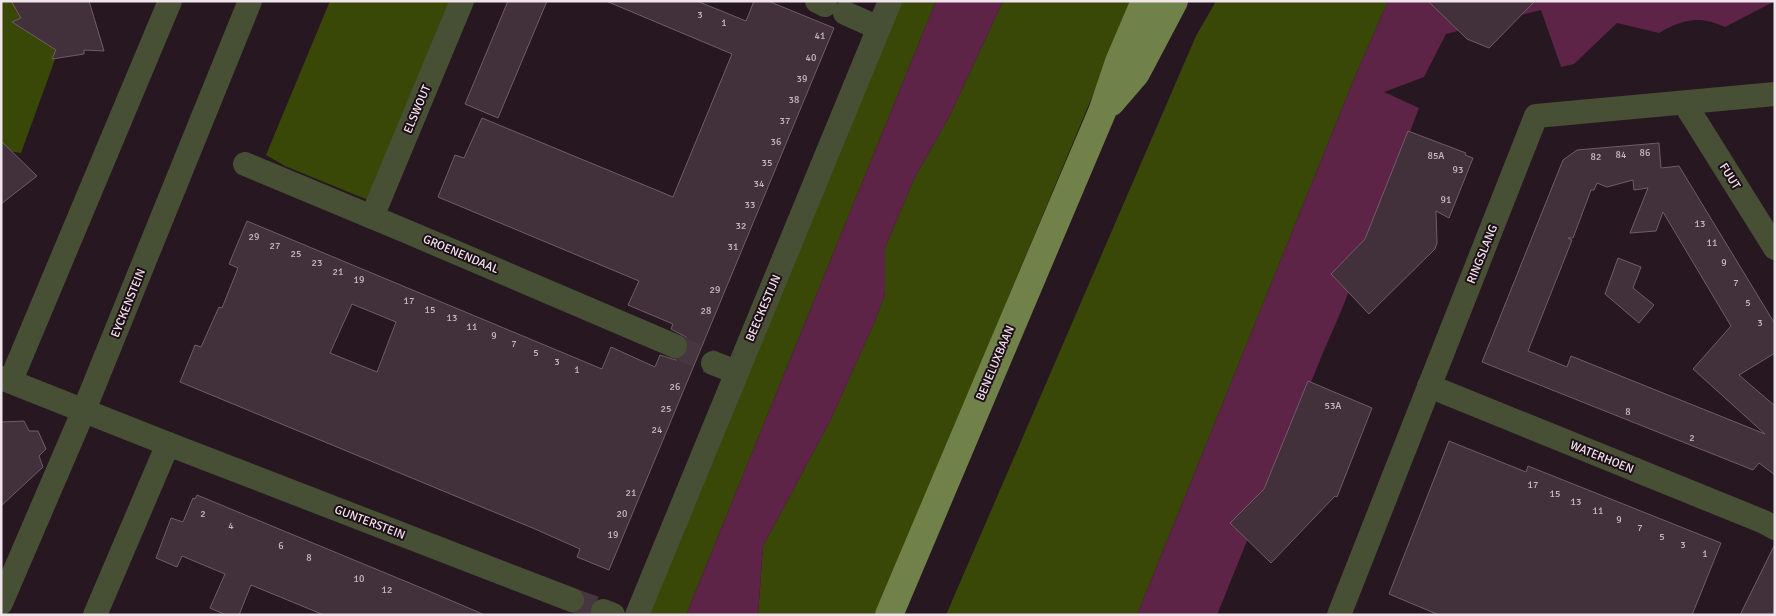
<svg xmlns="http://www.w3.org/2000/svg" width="1776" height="616" viewBox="0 0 1776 616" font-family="Signika,sans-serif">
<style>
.green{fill:#3a4807}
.water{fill:#5d2448}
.building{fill:#42303a;stroke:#715c68;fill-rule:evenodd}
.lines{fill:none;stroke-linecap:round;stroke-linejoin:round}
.minor-tunnel{stroke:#45363f;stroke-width:24;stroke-dasharray:24 12;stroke-linecap:butt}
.minor{stroke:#474f35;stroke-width:24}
.primary{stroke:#708149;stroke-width:28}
.labels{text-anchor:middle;stroke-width:4;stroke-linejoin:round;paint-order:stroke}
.number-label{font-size:10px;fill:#c5b8c0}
.street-label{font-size:12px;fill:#f1e5ec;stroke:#1e0e17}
</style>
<rect width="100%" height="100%" fill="#271721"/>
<!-- green -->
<g class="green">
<polygon points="1,1 38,1 66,29 21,153 1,150"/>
<polygon points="330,1 452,1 368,200 285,166 266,155"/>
<polygon points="898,1 936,1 686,615 639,615"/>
<polygon points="1003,1 1132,1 876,615 758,615 763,546 830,421 875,321 885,294 885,248 914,179 950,115"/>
<polygon points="1216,1 1388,1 1356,74 1137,615 946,615 1196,36"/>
</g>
<!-- water -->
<g class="water">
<polygon points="936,1 1003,1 950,115 914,179 885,248 885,294 875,321 830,421 763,546 758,615 686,615"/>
<path d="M 1388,1 L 1775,1 L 1725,27 C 1700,15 1682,19 1659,33 L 1617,23 L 1574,64 L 1561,67 L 1541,10 L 1446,34 L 1424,77 L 1384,92 L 1419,108 L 1342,309 L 1322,355 L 1217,615 L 1137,615 L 1356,74 Z"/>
</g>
<!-- building -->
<g class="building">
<polygon points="11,1 89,1 104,51 84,50 84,54 52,59 56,50 12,22 21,18"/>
<polygon points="508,1 547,1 498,118 465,104"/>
<path d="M 606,1 L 697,1 L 746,21 L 754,1 L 768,1 L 834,28 L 609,570 L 577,557 L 580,549 L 535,529 L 180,382 L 195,345 L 201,347 L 219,307 L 222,308 L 238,268 L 229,264 L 247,221 L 602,369 L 611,347 L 655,367 L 660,355 L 676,360 L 684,357 L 688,351 L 689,344 L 686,337 L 671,329 L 673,324 L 628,305 L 639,281 L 438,197 L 455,155 L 464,158 L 482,118 L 673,197 L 732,54 ZM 352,304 L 396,322 L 377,372 L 330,353 Z"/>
<polygon points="1428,1 1535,1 1489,48 1467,39"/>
<polygon points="1408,131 1466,153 1465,155 1473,158 1449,218 1436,211 1437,243 1435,249 1369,314 1331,274 1365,239"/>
<polygon points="1,141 37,176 1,204"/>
<path d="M 1659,143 L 1661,168 L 1679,166 L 1775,324 L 1775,353 L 1739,375 L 1775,406 L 1775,475 L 1759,463 L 1753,470 L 1482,362 L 1563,160 L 1577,150 ZM 1633,180 L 1634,190 L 1648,188 L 1630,233 L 1656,231 L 1663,212 L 1731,326 L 1693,369 L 1765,434 L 1571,356 L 1567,367 L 1528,351 L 1572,240 L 1568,238 L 1573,238 L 1591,190 L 1594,190 L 1597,183 L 1607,187 Z"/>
<polygon points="1618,258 1641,267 1633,288 1654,305 1639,323 1605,294"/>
<polygon points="1308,381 1372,408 1337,497 1335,496 1271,563 1230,523 1264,489"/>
<polygon points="24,421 29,431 38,431 46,449 39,456 43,467 1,506 1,422"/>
<polygon points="1449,441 1526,472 1528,466 1721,543 1692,615 1439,615 1389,594"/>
<polygon points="197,495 424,589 485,615 324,615 251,585 239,615 226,615 210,608 225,574 182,556 177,567 156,558 171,518 183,522 193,498 195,499"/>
<polygon points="1775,544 1775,615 1740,615"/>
</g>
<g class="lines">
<!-- minor-tunnel -->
<g class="minor-tunnel">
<polyline points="675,346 713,363"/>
<polyline points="572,600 603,611"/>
</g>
<!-- minor -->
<g class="minor">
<polyline points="817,1 825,5"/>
<polyline points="845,13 879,28"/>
<polyline points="1685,104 1775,248"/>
<polyline points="245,164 408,232 675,346"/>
<polyline points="372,217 462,1"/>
<polyline points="713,363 736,372"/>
<polyline points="1,378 168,444 572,600"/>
<polyline points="11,380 170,1"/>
<polyline points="1429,386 1764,522 1775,528"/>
<polyline points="1,603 84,410 250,1"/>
<polyline points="603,611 613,615"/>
<polyline points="95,615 168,444"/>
<polyline points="637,615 890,1"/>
<polyline points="1339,615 1536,116 1775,94"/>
</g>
<!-- primary -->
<g class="primary">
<polyline points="1111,102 1136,73 1174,1"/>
<polyline points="889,615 1102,112 1119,62 1145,1"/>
</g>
</g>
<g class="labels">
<!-- number labels -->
<g class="number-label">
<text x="700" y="18">3</text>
<text x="724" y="26">1</text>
<text x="820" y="39">41</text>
<text x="811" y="61">40</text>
<text x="802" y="82">39</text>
<text x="794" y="103">38</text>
<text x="785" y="124">37</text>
<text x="776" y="145">36</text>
<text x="1645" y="156">86</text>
<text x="1621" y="158">84</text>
<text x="1436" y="159">85A</text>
<text x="1596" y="160">82</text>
<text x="767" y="166">35</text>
<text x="1458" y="173">93</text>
<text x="759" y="187">34</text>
<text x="1446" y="203">91</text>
<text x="750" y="208">33</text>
<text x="1700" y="227">13</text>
<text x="741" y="229">32</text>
<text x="254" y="240">29</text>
<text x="1712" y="246">11</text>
<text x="275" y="249">27</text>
<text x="733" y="250">31</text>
<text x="296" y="257">25</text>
<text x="317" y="266">23</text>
<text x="1724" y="266">9</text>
<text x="338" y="275">21</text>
<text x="359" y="283">19</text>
<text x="1736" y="286">7</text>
<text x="715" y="293">29</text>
<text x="409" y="304">17</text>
<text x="1748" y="306">5</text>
<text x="430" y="313">15</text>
<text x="706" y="314">28</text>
<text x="452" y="321">13</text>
<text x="1760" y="326">3</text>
<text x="472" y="330">11</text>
<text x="494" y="339">9</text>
<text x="514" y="347">7</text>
<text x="536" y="356">5</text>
<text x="557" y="365">3</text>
<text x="577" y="373">1</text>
<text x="675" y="390">26</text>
<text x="1333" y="409">53A</text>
<text x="666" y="412">25</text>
<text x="1628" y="415">8</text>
<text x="657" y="433">24</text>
<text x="1692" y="441">2</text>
<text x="1533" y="488">17</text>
<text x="631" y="496">21</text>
<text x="1555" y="497">15</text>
<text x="1576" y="505">13</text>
<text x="1598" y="514">11</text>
<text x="203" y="517">2</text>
<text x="622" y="517">20</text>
<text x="1619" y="523">9</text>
<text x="231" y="529">4</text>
<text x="1640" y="531">7</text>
<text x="613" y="538">19</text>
<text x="1662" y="540">5</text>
<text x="1683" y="548">3</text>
<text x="281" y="549">6</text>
<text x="1705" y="557">1</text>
<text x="309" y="561">8</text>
<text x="359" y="582">10</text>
<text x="387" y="593">12</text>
</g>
<!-- street labels -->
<g class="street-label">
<text transform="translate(417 109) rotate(-67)" y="4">ELSWOUT</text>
<text transform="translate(1730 176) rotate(58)" y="4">FUUT</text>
<text transform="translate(461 254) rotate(23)" y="4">GROENENDAAL</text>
<text transform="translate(1482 254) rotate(-68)" y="4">RINGSLANG</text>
<text transform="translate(128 303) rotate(-68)" y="4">EYCKENSTEIN</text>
<text transform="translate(763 308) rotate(-67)" y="4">BEECKESTIJN</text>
<text transform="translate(995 363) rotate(-67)" y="4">BENELUXBAAN</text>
<text transform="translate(1602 457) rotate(22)" y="4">WATERHOEN</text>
<text transform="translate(370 522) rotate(21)" y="4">GUNTERSTEIN</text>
</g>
</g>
<!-- border -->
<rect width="1776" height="616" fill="none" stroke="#f1e5ec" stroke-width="5"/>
</svg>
